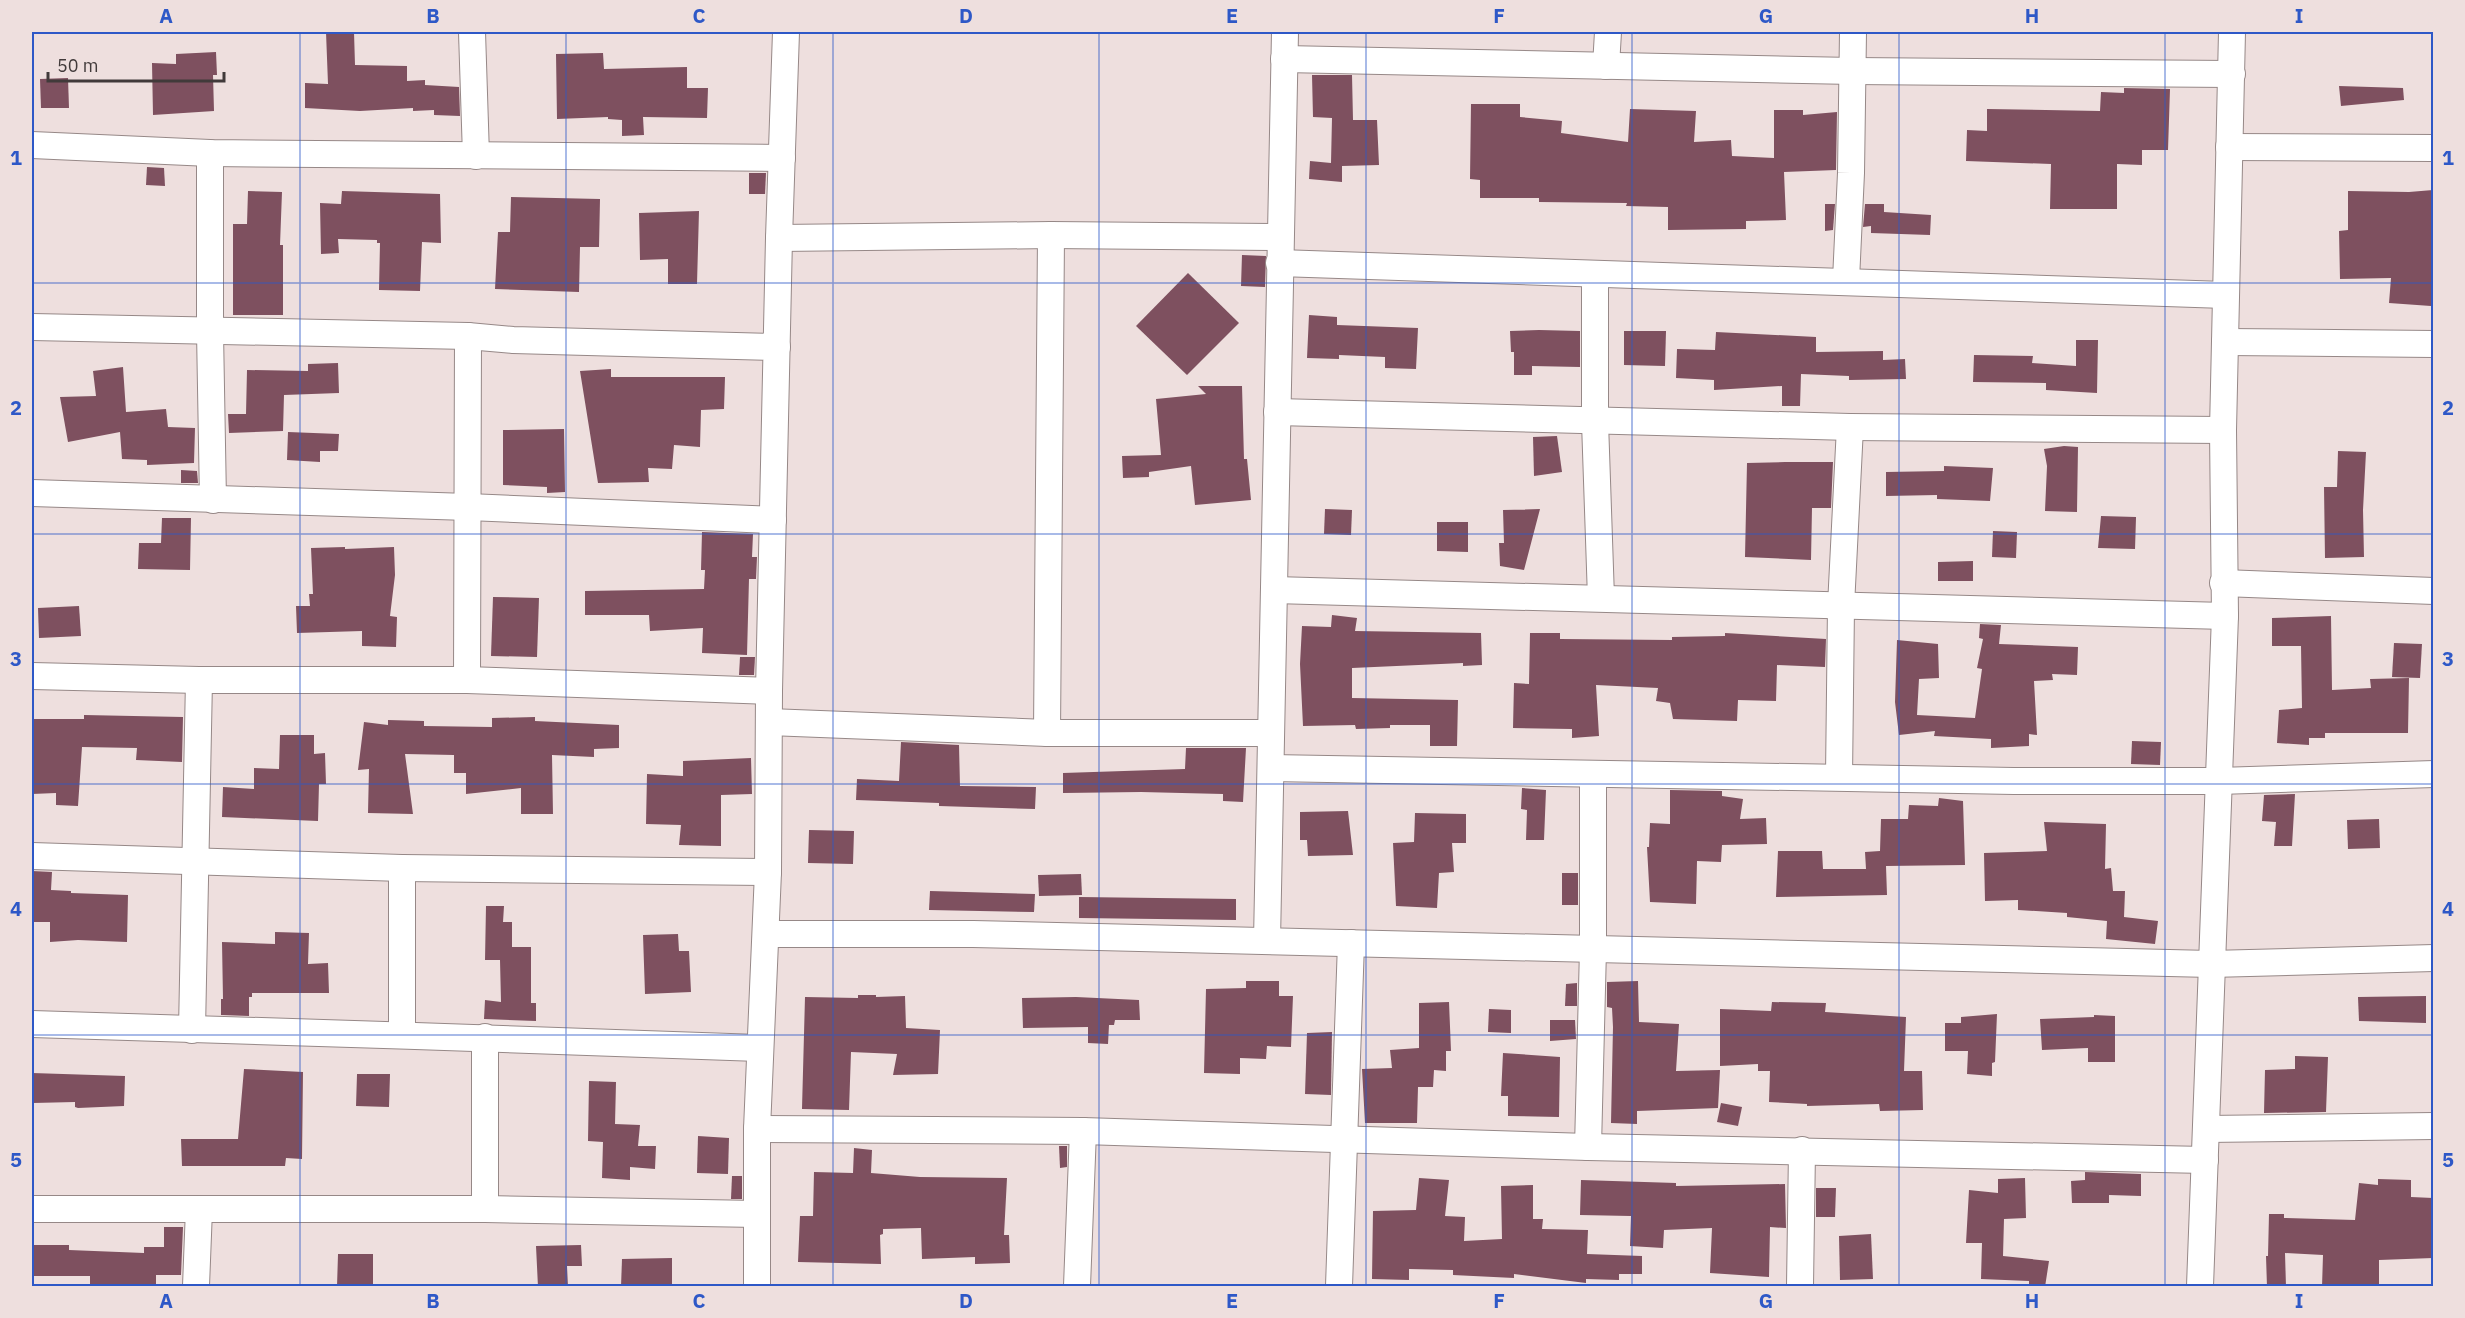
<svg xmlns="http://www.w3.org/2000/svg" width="2465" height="1318" viewBox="0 0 2465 1318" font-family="'IBM Plex Sans',sans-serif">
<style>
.building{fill:#7e505f}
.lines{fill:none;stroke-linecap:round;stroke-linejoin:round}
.minor-casing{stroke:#968887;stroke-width:28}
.minor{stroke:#fff;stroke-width:26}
.grid{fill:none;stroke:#2e58c7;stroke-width:1.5;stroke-opacity:0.55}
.neatline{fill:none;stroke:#2e58c7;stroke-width:2}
.grid-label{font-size:20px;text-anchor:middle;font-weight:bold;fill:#2e58c7}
</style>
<rect width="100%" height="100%" fill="#eedfde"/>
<!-- building -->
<g class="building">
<polygon points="326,32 354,32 355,65 407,66 407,81 425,80 425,85 459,87 460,116 434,115 434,110 413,111 413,108 360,111 305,108 305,83 328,84"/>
<polygon points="216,52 217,75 213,75 214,111 153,115 152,63 176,64 176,54"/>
<polygon points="603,53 604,69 687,67 687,88 708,88 707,118 643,117 644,135 622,136 622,120 608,119 608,117 557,119 556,54"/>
<polygon points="1312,75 1352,75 1353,120 1377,120 1379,165 1342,166 1342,182 1309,179 1310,161 1331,163 1332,118 1313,117"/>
<polygon points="68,78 69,108 41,108 40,79"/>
<polygon points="2339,86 2403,88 2404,100 2341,106"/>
<polygon points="2124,88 2170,89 2168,150 2142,150 2142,165 2117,164 2117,209 2050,209 2051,164 1966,161 1967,130 1987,131 1987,109 2100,111 2101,92 2124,93"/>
<polygon points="1471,104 1520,104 1520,117 1562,121 1561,133 1628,142 1630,109 1696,111 1694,142 1731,140 1732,156 1774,158 1774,110 1803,110 1803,115 1837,112 1836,170 1784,172 1786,220 1746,221 1746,229 1668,230 1668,207 1626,206 1627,203 1539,202 1539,198 1480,198 1480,180 1470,179"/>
<polygon points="147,167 164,168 165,186 146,185"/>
<polygon points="749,173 766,173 765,194 749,194"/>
<polygon points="2433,190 2433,285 2431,306 2389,303 2391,278 2340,279 2339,231 2348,230 2348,191 2409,192"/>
<polygon points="248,191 282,192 280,245 283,245 283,315 233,315 233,224 247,224"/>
<polygon points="342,191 440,194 441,243 422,242 420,291 379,290 380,243 377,243 377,240 338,239 339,253 321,254 320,203 341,204"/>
<polygon points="511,197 600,199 599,247 580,247 579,292 495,289 498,232 510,232"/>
<polygon points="1825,204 1835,204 1833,230 1825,231"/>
<polygon points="1865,204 1884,204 1884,212 1931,215 1930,235 1871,233 1871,226 1863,227"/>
<polygon points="699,211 697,284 668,284 668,259 640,260 639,213"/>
<polygon points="1242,255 1266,256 1265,287 1241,286"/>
<polygon points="1188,273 1239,323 1187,375 1136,326"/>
<polygon points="1309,315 1337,317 1337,325 1418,328 1416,369 1385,368 1385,357 1339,355 1339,359 1307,358"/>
<polygon points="1539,330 1580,331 1580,367 1532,366 1532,375 1514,375 1514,352 1511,352 1510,331"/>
<polygon points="1624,331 1666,331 1665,366 1624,365"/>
<polygon points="1716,332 1816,337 1816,352 1883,351 1883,360 1905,359 1906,379 1849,380 1849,376 1801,374 1800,406 1782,406 1782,386 1714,390 1714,380 1676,378 1677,349 1715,350"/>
<polygon points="2076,340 2098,340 2097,393 2046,390 2046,383 1973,382 1974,355 2033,356 2032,363 2076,366"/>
<polygon points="338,363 339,393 284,395 283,431 229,433 228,414 246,414 247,370 308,371 308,364"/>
<polygon points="123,367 126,412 166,409 168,427 195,428 194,463 147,465 147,460 122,459 120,432 68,442 60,397 96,396 93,371"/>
<polygon points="611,369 611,377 725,377 724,409 701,410 700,447 674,445 672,469 648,468 649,482 598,483 580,371"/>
<polygon points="1198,386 1242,386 1244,459 1247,459 1251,500 1195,505 1191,466 1149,472 1149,477 1123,478 1122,456 1161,455 1156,399 1206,394"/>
<polygon points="564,429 565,492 547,493 547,487 503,485 503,430"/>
<polygon points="288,432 339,434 338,451 320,451 320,462 287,460"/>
<polygon points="1557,436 1562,472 1534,476 1533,437"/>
<polygon points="2064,446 2078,447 2077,512 2045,511 2047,466 2044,449"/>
<polygon points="2338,451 2366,452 2363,510 2364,557 2325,558 2324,487 2337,487"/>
<polygon points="1785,462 1833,462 1831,508 1812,508 1811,560 1745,557 1747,463"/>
<polygon points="1944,466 1993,468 1990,501 1937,499 1937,495 1886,496 1886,472 1944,471"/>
<polygon points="181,470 197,471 198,483 181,483"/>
<polygon points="1325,509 1352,510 1351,535 1324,534"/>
<polygon points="1540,509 1524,570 1500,566 1499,543 1504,543 1503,510"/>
<polygon points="2101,516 2136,517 2135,549 2098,548"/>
<polygon points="162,518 191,518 190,570 138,569 139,543 161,543"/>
<polygon points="1437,522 1468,522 1468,552 1437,551"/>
<polygon points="1993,531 2017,532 2016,558 1992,557"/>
<polygon points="702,532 753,534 752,557 757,557 756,579 749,579 747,655 702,653 703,628 650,631 649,615 585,615 585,591 704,589 705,570 701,570"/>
<polygon points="345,547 345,549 394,547 395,575 390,616 397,617 396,647 362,646 362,631 297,633 296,606 310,606 309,594 313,594 311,548"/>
<polygon points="1973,561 1973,581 1938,581 1938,562"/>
<polygon points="493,597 539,598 537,657 491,656"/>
<polygon points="79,606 81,636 39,638 38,608"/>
<polygon points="1332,615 1357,618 1355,631 1481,633 1482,665 1463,666 1463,663 1352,668 1352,698 1458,700 1457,746 1430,746 1430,725 1390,725 1390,728 1356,729 1355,725 1303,726 1300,664 1302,626 1331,627"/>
<polygon points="2331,616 2332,690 2371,688 2370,679 2409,678 2408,733 2325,733 2325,738 2309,738 2309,745 2277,743 2279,710 2302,708 2301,646 2272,646 2272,618"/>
<polygon points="1980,624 2001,625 1999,644 2078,647 2077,675 2052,674 2053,680 2034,681 2037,735 2029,734 2029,746 1991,748 1991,739 1934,736 1935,731 1899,735 1895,702 1897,640 1938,644 1939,678 1919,679 1917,715 1975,718 1982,669 1977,668 1983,639 1979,638"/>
<polygon points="1530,633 1560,633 1560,639 1672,640 1672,637 1725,636 1725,633 1826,639 1825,667 1777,665 1776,701 1738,700 1737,721 1673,719 1670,703 1656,701 1658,688 1596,685 1599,736 1572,738 1572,729 1513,728 1514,683 1529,684"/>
<polygon points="2394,643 2422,644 2420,678 2392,677"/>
<polygon points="740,657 755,657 754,675 739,675"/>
<polygon points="84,715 183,717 182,762 136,760 137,748 82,747 78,806 56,805 56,793 32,794 32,719 84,719"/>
<polygon points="535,717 535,721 619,725 619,748 594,749 594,757 552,755 553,814 521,814 521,788 466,794 466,773 454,773 454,755 405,754 413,814 368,813 369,769 358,770 364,722 388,725 388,720 424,721 424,726 492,727 492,718"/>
<polygon points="280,735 314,735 314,754 325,753 326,784 319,784 318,821 222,817 223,787 254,789 254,768 279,769"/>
<polygon points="2132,741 2161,742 2160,765 2131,764"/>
<polygon points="901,742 959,745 960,786 1036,787 1035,809 939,806 939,803 856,800 857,779 899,781"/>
<polygon points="1186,748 1246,748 1243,802 1223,801 1223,794 1141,792 1063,793 1063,773 1185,769"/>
<polygon points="751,758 752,794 721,795 721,846 679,845 681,825 646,824 647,774 683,776 683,761"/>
<polygon points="1522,788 1546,790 1544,840 1526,840 1527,810 1521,809"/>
<polygon points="1670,790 1722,791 1722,796 1743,799 1740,819 1766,818 1767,844 1722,845 1721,862 1697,861 1696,904 1650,902 1647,847 1649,847 1650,823 1670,824"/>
<polygon points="2295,794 2292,846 2274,846 2276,822 2262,821 2264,795"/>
<polygon points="1939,798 1963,801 1965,865 1886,866 1887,895 1776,897 1778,851 1822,851 1823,869 1866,869 1865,852 1880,851 1881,819 1908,819 1909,805 1938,806"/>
<polygon points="1348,811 1353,855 1308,856 1307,840 1300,840 1300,812"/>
<polygon points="1415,813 1466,814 1466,843 1452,843 1454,872 1439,873 1437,908 1396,906 1393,843 1414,842"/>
<polygon points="2379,819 2380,848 2348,849 2347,820"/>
<polygon points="2044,822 2106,824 2105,869 2111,868 2113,891 2125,891 2124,917 2158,921 2155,944 2106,939 2107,921 2067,917 2067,913 2018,910 2018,900 1985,901 1984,853 2047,851"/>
<polygon points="809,830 854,831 853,864 808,863"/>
<polygon points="32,871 52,872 51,890 71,891 71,893 128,895 127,942 78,940 50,942 50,922 32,922"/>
<rect x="1562" y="873" width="16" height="32"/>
<polygon points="1081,874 1082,895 1039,896 1038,875"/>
<polygon points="930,891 1035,894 1034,912 929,910"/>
<polygon points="1079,897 1236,899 1236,920 1079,918"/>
<polygon points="486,906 504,906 503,922 512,922 512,947 531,947 531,1003 536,1003 536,1021 484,1019 485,1000 501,1002 500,960 485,960"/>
<polygon points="275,932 309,933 308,964 328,963 329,993 252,993 252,997 249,997 249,1016 221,1015 221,999 223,999 222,942 275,944"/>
<polygon points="678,934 679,951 689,951 691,992 645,994 643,935"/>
<polygon points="1246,981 1279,981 1279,996 1293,996 1291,1047 1267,1046 1266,1059 1240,1058 1240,1074 1204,1073 1206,989 1246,988"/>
<polygon points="1638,981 1639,1022 1679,1024 1676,1071 1720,1070 1718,1108 1637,1111 1637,1124 1611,1123 1613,1027 1612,1008 1607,1007 1607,982"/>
<polygon points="1577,983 1577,1006 1565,1006 1566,984"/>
<polygon points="858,995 876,995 876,997 905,996 906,1028 940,1030 938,1074 893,1075 897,1054 851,1052 849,1110 802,1109 805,997 858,998"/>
<polygon points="2426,996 2426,1023 2359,1021 2358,997"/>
<polygon points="1076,997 1139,1000 1140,1020 1115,1020 1114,1025 1109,1025 1108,1044 1088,1043 1088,1027 1023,1028 1022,998"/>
<polygon points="1449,1002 1451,1051 1446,1051 1446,1071 1434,1070 1433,1087 1418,1087 1417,1123 1365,1123 1362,1069 1392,1068 1390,1050 1419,1048 1419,1003"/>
<polygon points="1772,1002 1826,1003 1825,1012 1906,1017 1904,1071 1922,1071 1923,1110 1880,1111 1879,1104 1807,1106 1807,1104 1769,1102 1770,1071 1758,1071 1758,1064 1720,1066 1720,1009 1771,1011"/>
<polygon points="1489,1009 1511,1010 1511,1033 1488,1032"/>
<polygon points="1997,1014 1995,1062 1992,1063 1992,1076 1967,1074 1968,1051 1945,1051 1945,1023 1961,1023 1961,1017"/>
<polygon points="2094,1015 2115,1016 2115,1062 2088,1062 2088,1048 2042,1050 2040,1019 2094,1017"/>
<polygon points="1550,1020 1575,1020 1576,1039 1550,1041"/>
<polygon points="1332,1032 1331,1095 1305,1094 1307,1033"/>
<polygon points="1503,1053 1560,1057 1559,1117 1508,1116 1508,1096 1501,1096"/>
<polygon points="2295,1056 2328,1057 2326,1112 2264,1113 2265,1070 2295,1069"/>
<polygon points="244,1069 303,1072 302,1159 286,1158 285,1166 182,1166 181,1139 238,1139"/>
<polygon points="32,1073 125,1076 124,1106 78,1108 75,1107 75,1102 33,1103"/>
<polygon points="357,1074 390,1074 389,1107 356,1106"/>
<polygon points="589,1081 616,1082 615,1124 640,1125 638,1146 656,1146 655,1169 630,1167 630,1180 602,1178 603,1142 588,1141"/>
<polygon points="1721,1103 1742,1107 1738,1126 1717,1122"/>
<polygon points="698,1136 729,1138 728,1174 697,1173"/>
<polygon points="1059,1146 1067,1146 1067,1167 1060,1168"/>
<polygon points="854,1148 872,1150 871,1173 920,1177 1007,1178 1004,1235 1009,1235 1010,1263 975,1264 975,1257 922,1259 921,1228 883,1229 883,1234 880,1235 881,1264 798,1262 800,1216 813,1216 814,1172 853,1173"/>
<polygon points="2085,1172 2141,1174 2141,1196 2109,1195 2109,1203 2072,1203 2071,1181 2085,1180"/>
<polygon points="732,1176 742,1176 742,1199 731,1199"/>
<polygon points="1419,1178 1449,1180 1445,1216 1465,1217 1464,1241 1502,1239 1501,1186 1533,1185 1533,1219 1543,1219 1542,1229 1588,1230 1587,1254 1642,1256 1642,1274 1619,1274 1619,1280 1586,1279 1586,1283 1514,1274 1514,1278 1453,1275 1453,1270 1409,1269 1409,1280 1372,1279 1373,1211 1416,1210"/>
<polygon points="2025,1178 2026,1218 2004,1219 2003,1256 2049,1261 2045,1287 2029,1287 2029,1281 1981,1279 1982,1243 1966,1243 1969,1190 1998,1193 1998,1179"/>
<polygon points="2378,1179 2411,1180 2411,1197 2433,1198 2433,1258 2379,1260 2379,1287 2322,1287 2323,1255 2285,1253 2286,1287 2267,1287 2266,1256 2268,1256 2269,1214 2284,1214 2284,1218 2355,1220 2359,1183 2378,1185"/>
<polygon points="1581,1180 1676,1183 1676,1186 1785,1184 1786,1228 1770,1227 1769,1277 1710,1273 1712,1228 1664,1230 1663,1248 1630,1246 1631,1216 1580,1215"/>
<polygon points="1816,1188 1836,1188 1835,1217 1816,1217"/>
<polygon points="164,1227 183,1227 181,1275 156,1275 156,1287 90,1287 90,1276 32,1276 32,1245 69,1245 69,1250 144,1253 144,1247 164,1247"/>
<polygon points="1871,1234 1873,1279 1840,1280 1839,1236"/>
<polygon points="581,1245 582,1266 567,1266 568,1287 538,1287 536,1246"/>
<polygon points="338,1254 373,1254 373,1287 337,1287"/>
<polygon points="672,1258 672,1287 621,1287 622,1259"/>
</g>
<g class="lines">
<defs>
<g id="minor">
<polyline points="472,32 476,156"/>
<polyline points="1284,59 1853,71 2232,74"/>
<polyline points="1606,66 1608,32"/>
<polyline points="32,145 210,153 782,158"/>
<polyline points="2229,147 2434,148"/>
<polyline points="210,153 210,332 213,500"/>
<polyline points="779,238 1051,235 1280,237"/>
<polyline points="1279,263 2225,295"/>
<polyline points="1595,275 1595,422 1601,598"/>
<polyline points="1846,280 1851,173 1853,32"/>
<polyline points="32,327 468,336 513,340 777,347"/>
<polyline points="2225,342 2434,344"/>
<polyline points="1277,412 1850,427 2223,430"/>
<polyline points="32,493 468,507 773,520"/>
<polyline points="2223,583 2434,591"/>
<polyline points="1274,590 2225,616"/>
<polyline points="32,676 199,680 467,680 769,691"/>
<polyline points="467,680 468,336"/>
<polyline points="769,722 1047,733 1271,733"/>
<polyline points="1047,733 1051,235"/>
<polyline points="1271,768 2014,781 2219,781 2434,774"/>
<polyline points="1839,777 1841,606 1850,427"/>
<polyline points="32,856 402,868 768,872"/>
<polyline points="402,868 402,1035"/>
<polyline points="766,934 973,934 2211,964 2434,958"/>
<polyline points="1267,941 1285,32"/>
<path d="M 32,1024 C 274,1032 517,1038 759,1048"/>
<polyline points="192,1030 199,680"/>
<polyline points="485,1037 485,1209"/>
<polyline points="757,1129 1083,1131 1588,1147 2205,1160"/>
<polyline points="2206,1129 2434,1126"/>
<polyline points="1588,1147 1593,949 1593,775"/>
<polyline points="32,1209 485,1209 757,1214"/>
<polyline points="196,1286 199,1209"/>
<polyline points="757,1286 757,1129 768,872 769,691 779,238 786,32"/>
<polyline points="1077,1286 1083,1131"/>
<polyline points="1339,1286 1351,943"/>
<polyline points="1800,1286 1802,1150"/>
<polyline points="2200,1286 2225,616 2223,430 2232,32"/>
</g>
</defs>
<!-- minor casing -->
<use href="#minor" class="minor-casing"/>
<!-- minor -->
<use href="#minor" class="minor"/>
</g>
<!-- grid -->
<path class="grid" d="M 300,32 L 300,1286M 566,32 L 566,1286M 833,32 L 833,1286M 1099,32 L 1099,1286M 1366,32 L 1366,1286M 1632,32 L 1632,1286M 1899,32 L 1899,1286M 2165,32 L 2165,1286M 32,283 L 2434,283M 32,534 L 2434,534M 32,784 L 2434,784M 32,1035 L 2434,1035"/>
<!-- border -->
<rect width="2465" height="1318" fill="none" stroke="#eedfde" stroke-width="66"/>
<!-- scale -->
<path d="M48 72v9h176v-9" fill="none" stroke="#413a3a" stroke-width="3"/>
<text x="57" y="72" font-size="18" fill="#413a3a" stroke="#eedfde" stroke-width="4.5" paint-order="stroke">50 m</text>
<rect x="33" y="33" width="2399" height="1252" class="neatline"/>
<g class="grid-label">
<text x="166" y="23">A</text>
<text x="433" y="23">B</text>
<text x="699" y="23">C</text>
<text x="966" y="23">D</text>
<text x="1232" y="23">E</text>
<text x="1499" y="23">F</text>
<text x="1766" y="23">G</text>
<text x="2032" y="23">H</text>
<text x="2299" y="23">I</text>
<text x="16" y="165">1</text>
<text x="2448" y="165">1</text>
<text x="16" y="415">2</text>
<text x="2448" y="415">2</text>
<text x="16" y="666">3</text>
<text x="2448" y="666">3</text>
<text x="16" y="916">4</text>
<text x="2448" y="916">4</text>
<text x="16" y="1167">5</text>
<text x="2448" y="1167">5</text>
<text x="166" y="1308">A</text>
<text x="433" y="1308">B</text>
<text x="699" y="1308">C</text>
<text x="966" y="1308">D</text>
<text x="1232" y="1308">E</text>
<text x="1499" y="1308">F</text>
<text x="1766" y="1308">G</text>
<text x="2032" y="1308">H</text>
<text x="2299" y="1308">I</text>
</g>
</svg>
